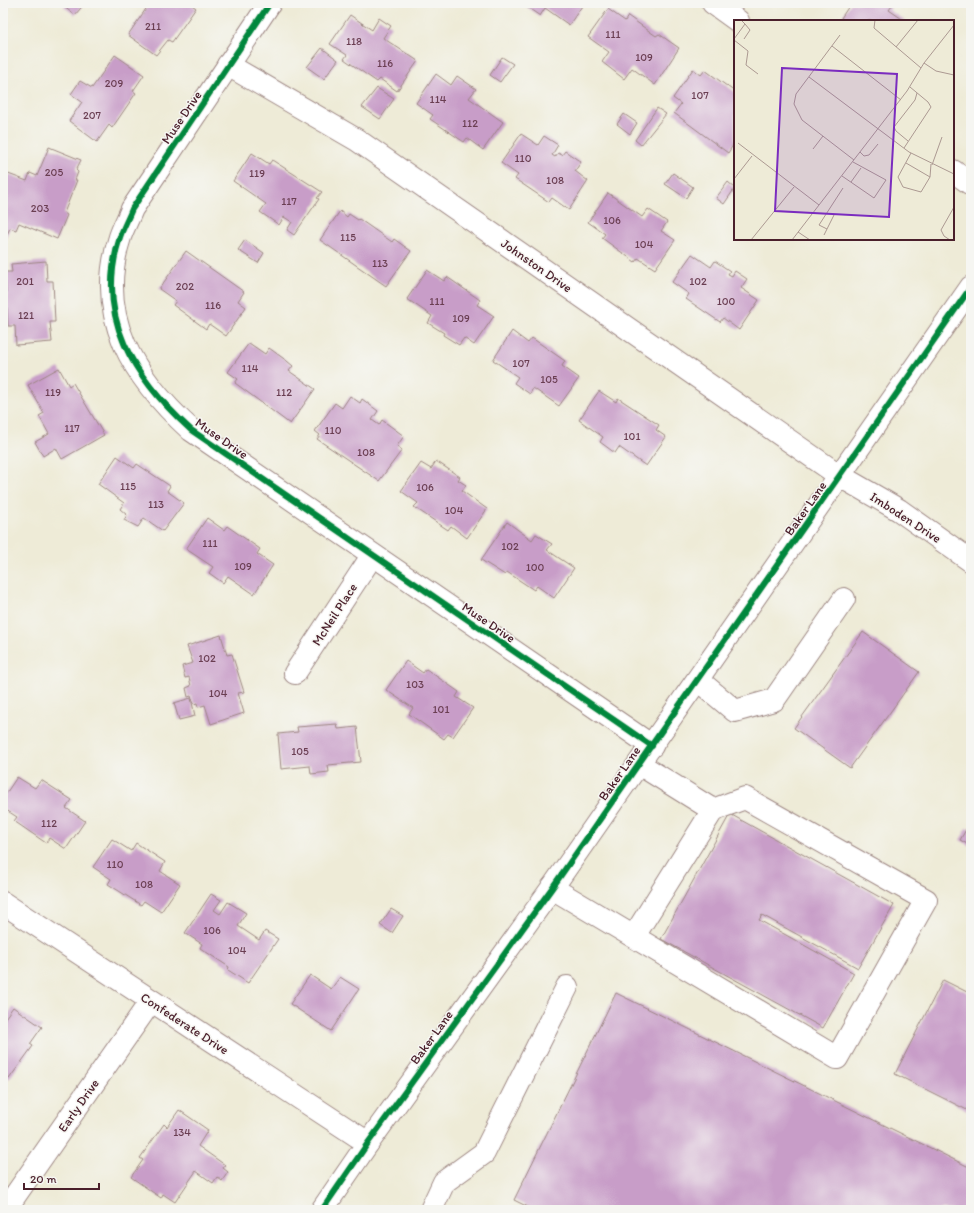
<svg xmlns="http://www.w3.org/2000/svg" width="974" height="1213" viewBox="0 0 974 1213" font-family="Itim,sans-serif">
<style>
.building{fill:#c89dc8}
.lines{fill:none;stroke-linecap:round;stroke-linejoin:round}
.minor-casing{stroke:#9c8581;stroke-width:24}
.minor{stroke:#fff;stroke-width:22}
.cycleway-casing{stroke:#f6f6f2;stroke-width:8}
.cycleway{stroke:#00873e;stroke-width:6}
.labels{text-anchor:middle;stroke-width:3;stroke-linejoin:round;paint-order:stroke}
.number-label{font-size:11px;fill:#6a3e52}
.street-label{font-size:13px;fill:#4a1f2b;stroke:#f6f6f2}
.inset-road{fill:none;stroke:#ac9992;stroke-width:1}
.view{fill:#7b2cbf;fill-opacity:0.15;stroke:#7b2cbf;stroke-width:2}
.inset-edge{fill:none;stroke:#4a1f2b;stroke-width:2}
</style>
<rect width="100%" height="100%" fill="#f6f6f2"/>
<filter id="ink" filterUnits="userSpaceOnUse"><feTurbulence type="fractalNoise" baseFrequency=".025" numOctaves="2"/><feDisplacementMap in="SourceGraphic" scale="8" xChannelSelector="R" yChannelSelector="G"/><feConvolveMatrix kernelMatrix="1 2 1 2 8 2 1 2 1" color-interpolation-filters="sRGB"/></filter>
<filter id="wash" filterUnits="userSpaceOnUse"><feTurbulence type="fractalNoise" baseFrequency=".012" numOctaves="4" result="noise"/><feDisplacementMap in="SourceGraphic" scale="16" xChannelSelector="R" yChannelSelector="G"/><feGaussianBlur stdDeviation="0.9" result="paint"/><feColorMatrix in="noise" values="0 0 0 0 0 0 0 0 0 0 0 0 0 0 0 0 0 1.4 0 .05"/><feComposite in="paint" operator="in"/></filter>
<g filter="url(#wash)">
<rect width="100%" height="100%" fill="#eeebd7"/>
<g id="blocks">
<!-- building -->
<g class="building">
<polygon points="67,3 85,3 75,15 64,7"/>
<polygon points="150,3 193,3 192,5 196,8 172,42 168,40 156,55 128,35"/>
<polygon points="521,3 584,3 569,25 545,8 540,16"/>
<polygon points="851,3 894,3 889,10 905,21 845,21 841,18"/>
<polygon points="608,9 625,21 628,16 656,36 659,34 679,48 655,85 632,68 624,79 602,62 609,52 588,37"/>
<polygon points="350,15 372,30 379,18 391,26 383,38 418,61 397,91 380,79 377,82 344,59 347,55 330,44"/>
<polygon points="322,48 338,60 324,79 307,67"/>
<polygon points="115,55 144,75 133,91 136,93 112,128 109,125 97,142 69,121 82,102 71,94 80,81 92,88"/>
<polygon points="502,57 513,64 500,82 490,75"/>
<polygon points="693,69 701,75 705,70 735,92 735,142 728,153 674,113 681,104 673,98"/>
<polygon points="436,74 451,85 457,76 476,89 469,98 503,122 483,150 467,138 464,142 430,119 433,115 416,103"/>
<polygon points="377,88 394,99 380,119 362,107"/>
<polygon points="657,108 666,114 641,145 635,140"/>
<polygon points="624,114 637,123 630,134 617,124"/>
<polygon points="521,134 538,145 544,136 558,145 552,155 555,157 558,153 562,155 565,151 581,162 575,171 588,181 569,210 552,198 549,202 515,179 518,175 501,163"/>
<polygon points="49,147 81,160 76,170 78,172 75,180 77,180 64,213 67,215 57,239 19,223 16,230 10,228 5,239 3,238 3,172 27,181 30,173 37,176"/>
<polygon points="252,153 269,164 272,160 322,192 317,198 319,199 294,235 287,230 292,222 284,217 279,225 260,212 266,204 233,181"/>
<polygon points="673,173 693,187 686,198 665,184"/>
<polygon points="728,182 735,188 724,204 716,198"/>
<polygon points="608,193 642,217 648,209 667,222 661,231 675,240 655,269 638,258 635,262 602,238 605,234 588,222"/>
<polygon points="340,211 347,217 349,214 358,220 359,219 392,242 394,239 411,251 386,286 320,240"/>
<polygon points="245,240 264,253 258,263 238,250"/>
<polygon points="186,251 244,292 238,301 246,307 226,336 209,324 206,329 173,305 176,301 159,289"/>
<polygon points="692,254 711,267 715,261 730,271 728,274 732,276 735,271 747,279 741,288 759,300 739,330 723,318 720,322 686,299 689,294 672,282"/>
<polygon points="46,261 47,281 53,281 55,322 50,322 52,342 16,345 15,326 8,326 5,272 12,272 11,264"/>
<polygon points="427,270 444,281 447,277 480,300 477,305 494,316 474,345 464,338 459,345 443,335 444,333 428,323 432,316 407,299"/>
<polygon points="512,331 528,343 532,338 565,361 562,366 579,378 559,406 533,388 530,394 514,383 518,377 493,360"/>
<polygon points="249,343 265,354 269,348 287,361 293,366 289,371 315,389 290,424 235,383 238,379 228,372"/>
<polygon points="59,368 69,386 73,383 104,435 62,459 56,448 43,456 35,442 49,434 39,416 44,413 28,385"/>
<polygon points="599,391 616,402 618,398 659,425 656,430 666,437 646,466 619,447 615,453 600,442 603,437 579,420"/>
<polygon points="350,396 360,403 362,399 378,411 372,420 379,425 382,420 404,436 397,446 402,450 379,481 317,439 320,435 315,431 335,403 342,408"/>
<polygon points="117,456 134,468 137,464 170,486 167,491 184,503 163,531 144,518 138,527 124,520 127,515 120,509 124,503 98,484"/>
<polygon points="436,461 460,477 458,480 466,485 462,491 487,509 467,538 451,526 448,530 414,507 418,503 401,491 421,463 431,469"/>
<polygon points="207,518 224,530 227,526 260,549 257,554 273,565 254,594 228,576 223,583 209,573 213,567 186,549"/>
<polygon points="507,522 532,540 536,534 552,544 547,550 574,568 554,598 537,586 534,590 507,572 505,575 481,560"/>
<polygon points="863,632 919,672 850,768 794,728"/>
<polygon points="221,635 227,655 232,654 244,692 238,693 244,713 211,724 205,705 198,707 197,703 194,704 191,696 188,697 186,688 191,686 189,677 185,678 182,666 193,663 187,646"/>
<polygon points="406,661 423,673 426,669 459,692 456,697 473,708 453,737 448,734 444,739 409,714 413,708 386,690"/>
<polygon points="191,698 195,716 179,720 174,703"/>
<polygon points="337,724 338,729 357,727 361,762 328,765 329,772 311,774 310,766 281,769 278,734 298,732 297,727"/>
<polygon points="17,777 35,788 41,780 72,800 66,808 85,821 66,849 49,838 46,843 14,821 17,817 3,808 3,798"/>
<polygon points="730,814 894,905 858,968 762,915 759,920 854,973 823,1028 661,939"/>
<polygon points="967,828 971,830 971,846 960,840"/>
<polygon points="112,839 131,851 136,843 165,862 160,871 180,884 161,912 144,901 141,905 108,884 111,879 93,867"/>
<polygon points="211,894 221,900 214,910 220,914 228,902 246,913 238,926 259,940 265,931 278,939 248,983 228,970 229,967 200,948 202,944 185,933"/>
<polygon points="391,909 403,916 392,933 380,925"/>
<polygon points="310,975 331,989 340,977 359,989 331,1031 290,1004"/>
<polygon points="943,980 971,994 971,1112 895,1074"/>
<polygon points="616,993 971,1168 971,1210 534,1210 514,1200"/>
<polygon points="13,1007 42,1027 30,1044 33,1046 9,1079 5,1076 3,1080 3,1021"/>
<polygon points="179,1110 208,1130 198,1146 225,1165 223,1168 228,1172 222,1181 217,1177 213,1183 196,1171 175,1202 163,1194 161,1198 131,1177 143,1160 140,1158 164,1124 167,1127"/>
</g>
</g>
</g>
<g filter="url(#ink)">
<use href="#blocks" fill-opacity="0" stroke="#9c8581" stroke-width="1"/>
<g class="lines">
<defs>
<g id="minor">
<path d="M 270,3 L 132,209 C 128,219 123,228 120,237 C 94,317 134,378 191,430 L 652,746"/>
<polyline points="713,3 738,21"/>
<polyline points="228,65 357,140 840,476 899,510 971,561"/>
<polyline points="953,171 971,184"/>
<polyline points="295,673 372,556"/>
<polyline points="698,680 735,711 774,700 844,599"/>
<polyline points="552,888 837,1058 926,900 745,798 713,810 639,764"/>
<polyline points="3,903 368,1143"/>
<polyline points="634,936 713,810"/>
<polyline points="5,1210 151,1001"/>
<polyline points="322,1210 368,1143 552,888 971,287"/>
<polyline points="431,1210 444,1182 484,1153 567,987"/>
</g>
</defs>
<!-- minor casing -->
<use href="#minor" class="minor-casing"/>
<!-- minor -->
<use href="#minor" class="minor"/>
<defs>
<g id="cycleway">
<path d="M 270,3 L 132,209 C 128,219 123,228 120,237 C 94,317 134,378 191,430 L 652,746"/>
<polyline points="322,1210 368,1143 552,888 971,287"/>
</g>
</defs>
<!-- cycleway casing -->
<use href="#cycleway" class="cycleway-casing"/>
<!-- cycleway -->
<use href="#cycleway" class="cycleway"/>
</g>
</g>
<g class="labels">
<!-- number labels -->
<g class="number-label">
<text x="153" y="30">211</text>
<text x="613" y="38">111</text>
<text x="354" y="45">118</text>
<text x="644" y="61">109</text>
<text x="385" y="67">116</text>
<text x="114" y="87">209</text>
<text x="700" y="99">107</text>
<text x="438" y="103">114</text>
<text x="92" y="119">207</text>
<text x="470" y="127">112</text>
<text x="523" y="162">110</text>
<text x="54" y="176">205</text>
<text x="257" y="177">119</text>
<text x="555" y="184">108</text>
<text x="289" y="205">117</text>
<text x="40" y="212">203</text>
<text x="612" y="224">106</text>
<text x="348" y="241">115</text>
<text x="644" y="248">104</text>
<text x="380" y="267">113</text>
<text x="25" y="285">201</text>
<text x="698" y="285">102</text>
<text x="185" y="290">202</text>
<text x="437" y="305">111</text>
<text x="726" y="305">100</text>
<text x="213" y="309">116</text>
<text x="26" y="319">121</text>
<text x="461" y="322">109</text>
<text x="521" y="367">107</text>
<text x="250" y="372">114</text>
<text x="549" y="383">105</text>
<text x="53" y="396">119</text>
<text x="284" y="396">112</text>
<text x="72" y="432">117</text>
<text x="333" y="434">110</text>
<text x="632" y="440">101</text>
<text x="366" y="456">108</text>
<text x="128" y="490">115</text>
<text x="425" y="491">106</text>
<text x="156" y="508">113</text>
<text x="454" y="514">104</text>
<text x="210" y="547">111</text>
<text x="510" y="550">102</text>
<text x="243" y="570">109</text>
<text x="535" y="571">100</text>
<text x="207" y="662">102</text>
<text x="415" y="688">103</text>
<text x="218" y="697">104</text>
<text x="441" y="713">101</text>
<text x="300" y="755">105</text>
<text x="49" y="827">112</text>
<text x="115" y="868">110</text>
<text x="144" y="888">108</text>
<text x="212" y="934">106</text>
<text x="237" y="954">104</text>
<text x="182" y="1136">134</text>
</g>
<!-- street labels -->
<g class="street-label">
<text transform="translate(181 117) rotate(-56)" y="5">Muse Drive</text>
<text transform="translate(537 265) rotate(35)" y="5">Johnston Drive</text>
<text transform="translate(222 438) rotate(35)" y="5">Muse Drive</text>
<text transform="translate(805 508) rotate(-55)" y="5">Baker Lane</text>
<text transform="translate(906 517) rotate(33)" y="5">Imboden Drive</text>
<text transform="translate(334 614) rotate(-57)" y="5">McNeil Place</text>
<text transform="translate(489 622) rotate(34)" y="5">Muse Drive</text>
<text transform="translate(619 773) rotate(-55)" y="5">Baker Lane</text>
<text transform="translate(185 1023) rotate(33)" y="5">Confederate Drive</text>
<text transform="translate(431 1037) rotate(-54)" y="5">Baker Lane</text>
<text transform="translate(78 1105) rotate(-55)" y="5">Early Drive</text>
</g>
</g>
<!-- overview -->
<g transform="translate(734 20)">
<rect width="220" height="220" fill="#eeebd7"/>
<path class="inset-road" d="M 141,0 L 140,8 L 187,48M 106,15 L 62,74 L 60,84 L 68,100 L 120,140M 0,19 L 11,4 L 7,0M 10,19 L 16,10 L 11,4M 0,20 L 14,31 L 12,45 L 24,54M 98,26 L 167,80M 162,27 L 184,0M 190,43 L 202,51 L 220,55M 75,57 L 175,132 L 220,154M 174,121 L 162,111 L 160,107 L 181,80 L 183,73M 4,123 L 85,185M 170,128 L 197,87 L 194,82 L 176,67M 79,129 L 89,116M 126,132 L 130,136 L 135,135 L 144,124M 177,133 L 164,157 L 169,167 L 187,172 L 196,157 L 197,144M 172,143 L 196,157M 198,145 L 208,117M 108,156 L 140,178 L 152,160 L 119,142M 0,159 L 18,136M 117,162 L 127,148M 93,209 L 100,195M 64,212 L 76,220M 90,215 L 93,209 L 85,205 L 109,168M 17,220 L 60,167M 58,220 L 173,71 L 190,43 L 220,5M 216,220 L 210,216 L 207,210 L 220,187"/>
<path class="view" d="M 48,48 L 163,54 L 155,197 L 41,191 Z"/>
<rect width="220" height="220" class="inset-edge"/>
</g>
<!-- margin -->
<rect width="974" height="1213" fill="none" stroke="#f6f6f2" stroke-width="16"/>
<!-- scale -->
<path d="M24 1183v6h75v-6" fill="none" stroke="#4a1f2b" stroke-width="2"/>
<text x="30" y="1183" font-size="12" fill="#4a1f2b" stroke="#f6f6f2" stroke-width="3" paint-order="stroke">20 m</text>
</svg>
